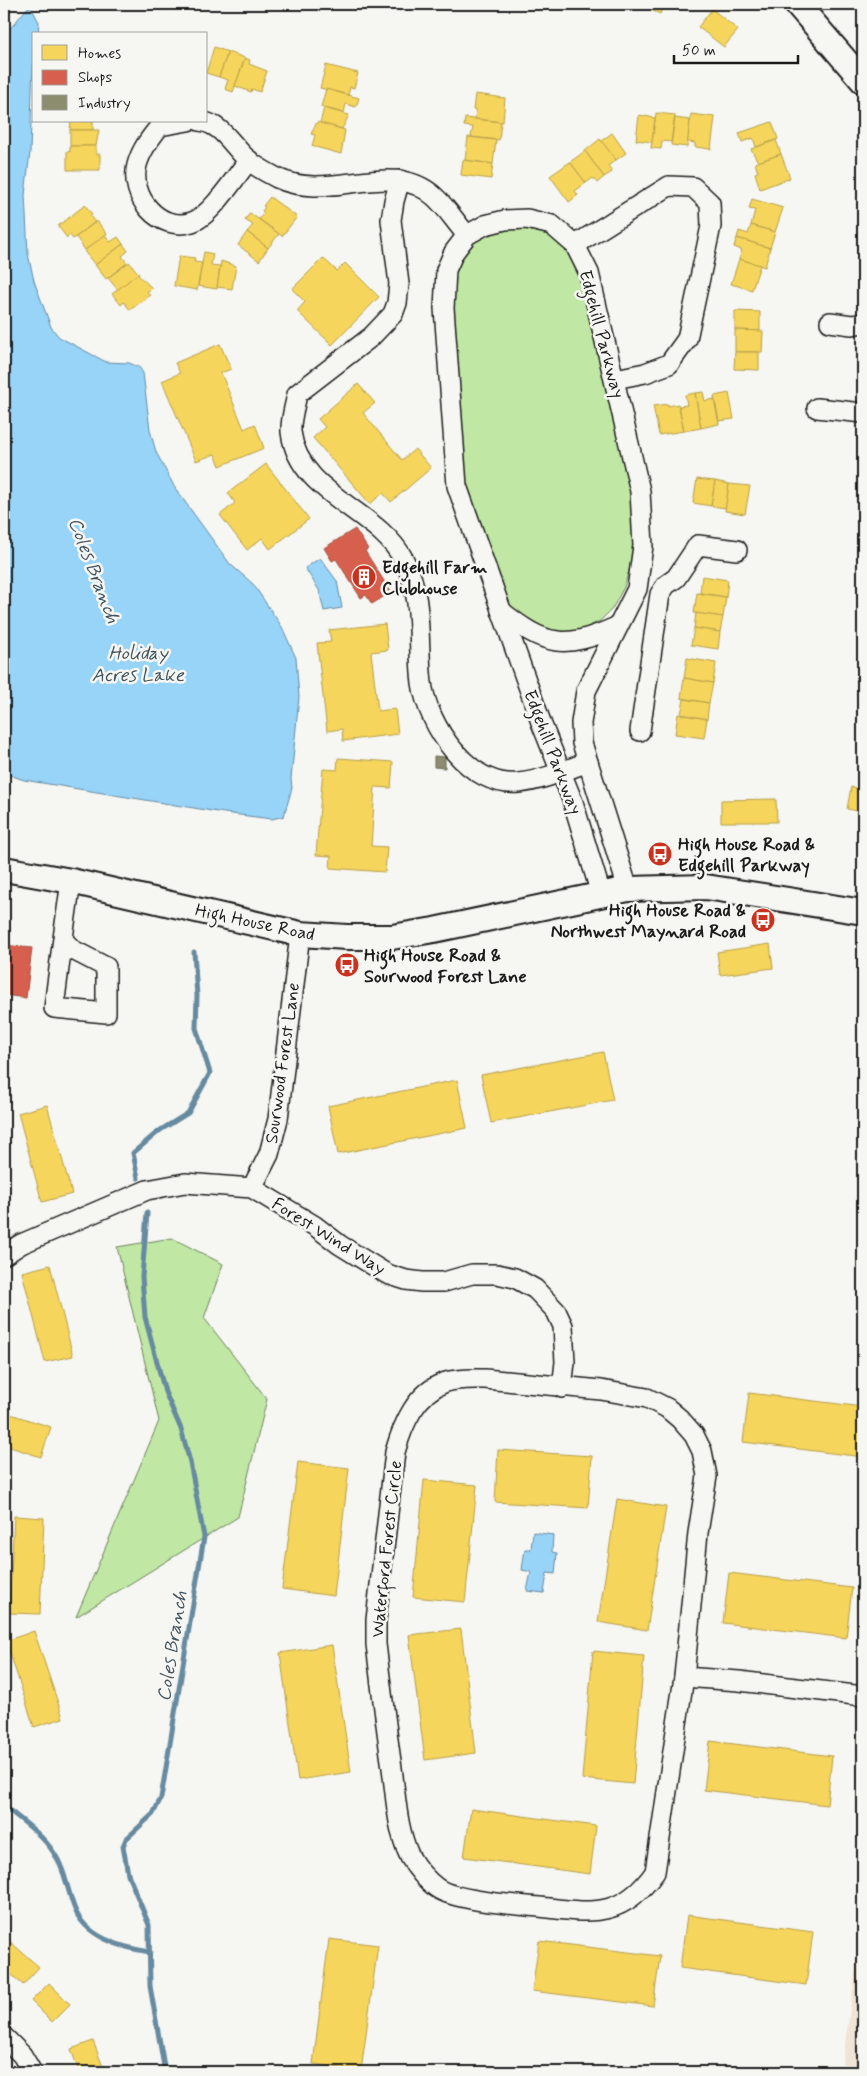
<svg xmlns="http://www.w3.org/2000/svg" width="867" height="2076" viewBox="0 0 867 2076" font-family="Mynerve,sans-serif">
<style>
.built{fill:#efe4d5}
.green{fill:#c0e7a3;stroke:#6e8260}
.water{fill:#97d4f8;stroke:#668aa0}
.homes{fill:#f6d55c;stroke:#b59e49}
.shops{fill:#d6604d;stroke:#9e4c3e}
.industry{fill:#8c8c6e;stroke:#6a6a55}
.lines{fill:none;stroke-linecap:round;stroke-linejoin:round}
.stream{stroke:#668aa0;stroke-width:5}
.minor-casing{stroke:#1c1c1c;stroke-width:22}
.major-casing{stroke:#1c1c1c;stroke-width:28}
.minor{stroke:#f6f6f2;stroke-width:19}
.major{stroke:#f6f6f2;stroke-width:24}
.labels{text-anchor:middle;stroke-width:5;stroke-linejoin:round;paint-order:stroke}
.street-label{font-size:18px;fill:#1c1c1c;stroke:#f6f6f2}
.poi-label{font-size:18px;font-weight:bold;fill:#1c1c1c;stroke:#f6f6f2;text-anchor:start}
.water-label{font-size:19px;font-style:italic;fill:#41535e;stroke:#f6f6f2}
</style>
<rect width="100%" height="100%" fill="#f6f6f2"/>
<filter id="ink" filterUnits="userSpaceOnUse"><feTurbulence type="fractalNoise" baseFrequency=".02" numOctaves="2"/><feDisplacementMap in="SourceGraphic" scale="10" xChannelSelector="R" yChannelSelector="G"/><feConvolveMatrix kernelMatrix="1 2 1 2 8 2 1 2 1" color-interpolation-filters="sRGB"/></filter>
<g filter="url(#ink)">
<!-- built -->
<polygon class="built" points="863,1920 863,2072 841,2072 849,2017"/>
<!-- green -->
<g class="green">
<path d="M 507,224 C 545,230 553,225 575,260 L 608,380 L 629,475 L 634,540 L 630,567 L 624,587 L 612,609 L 600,621 L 581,630 L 563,633 L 549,631 L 530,624 L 517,613 L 506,600 L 484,547 L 460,461 L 450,282 L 454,263 L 484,231 Z"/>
<polygon points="172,1238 223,1264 204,1318 267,1399 238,1517 76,1617 159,1421 117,1247"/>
</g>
<!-- water -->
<g class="water">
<polygon points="28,7 32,9 39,22 38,34 34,34 30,152 25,195 28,254 34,281 51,327 59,337 106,362 129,363 139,367 143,373 150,430 156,452 175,488 230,564 253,584 282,627 296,658 299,697 291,779 292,788 284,816 272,819 224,813 24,780 4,773 4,40 9,30"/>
<polygon points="320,558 337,581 342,608 324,611 319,590 305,568"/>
<polygon points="533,1532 553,1535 552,1552 557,1553 555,1574 547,1573 544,1593 527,1591 531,1572 522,1570 525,1549 531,1549"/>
</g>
<!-- homes -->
<g class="homes">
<polygon points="644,4 664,4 660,14 642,6"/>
<polygon points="712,9 738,30 724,47 698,27"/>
<polygon points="214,47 228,52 219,77 206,73"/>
<polygon points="228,52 245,58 233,92 225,89 228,80 219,77"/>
<polygon points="245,58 250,60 249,64 267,71 260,92 252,89 251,92 235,86"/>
<polygon points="326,65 358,73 354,88 350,87 348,95 320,88"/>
<polygon points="326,89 359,98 356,107 346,104 344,113 321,107"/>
<polygon points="475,94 505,98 503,122 475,119 476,110 473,110"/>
<polygon points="324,108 349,115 342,129 320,123"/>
<polygon points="656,113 675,115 671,142 662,141 661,149 651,148"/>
<polygon points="691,114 715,117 711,149 695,147 695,143 687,142"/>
<polygon points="639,115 655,118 652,142 636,140"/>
<polygon points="465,118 501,122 499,140 471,137 473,127 464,126"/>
<polygon points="675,118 690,120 687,147 671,145"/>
<polygon points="71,121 93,121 93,130 70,130"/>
<polygon points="317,122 345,130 341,154 312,146 315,135 311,134"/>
<polygon points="772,122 778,139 756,147 753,138 742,142 739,133"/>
<polygon points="70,130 99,130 96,146 70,146"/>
<polygon points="612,133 626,153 616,160 601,141"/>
<polygon points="468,137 496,140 493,164 465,160"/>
<polygon points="600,139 616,160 608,166 612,172 604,177 585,151"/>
<polygon points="776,140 781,154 758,162 751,149"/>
<polygon points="70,146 96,146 96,154 100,154 100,170 67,170 67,151 70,152"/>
<polygon points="585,151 604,177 597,183 593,178 586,183 570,162"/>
<polygon points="781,154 790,178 760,189 755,173 758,172 755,163"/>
<polygon points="463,160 493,164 491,179 461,175"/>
<polygon points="570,162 586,183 575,191 578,195 569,202 550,176"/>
<polygon points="270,197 297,217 282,236 259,219 264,213 262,211 265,207 263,206"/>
<polygon points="752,199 783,208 775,232 751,225 755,210 749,209"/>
<polygon points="85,205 92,214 90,216 95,222 73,239 70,235 67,238 58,226"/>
<polygon points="250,213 279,234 268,248 247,232 253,225 245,220"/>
<polygon points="97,221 107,234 85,250 76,237"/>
<polygon points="751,225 775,232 770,248 737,238 739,231 748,234"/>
<polygon points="247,232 268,248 259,261 238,245"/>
<polygon points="105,235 110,242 118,237 123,244 95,265 84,251"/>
<polygon points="737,238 770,248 765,267 739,259 742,250 734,247"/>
<polygon points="123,244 128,251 122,256 127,263 106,279 95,265"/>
<polygon points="204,252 213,254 211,265 220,266 217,289 198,286"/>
<polygon points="179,256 195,258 194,262 202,263 197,290 174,286"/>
<polygon points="323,258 337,271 345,263 379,297 332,345 297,311 305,302 292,289"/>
<polygon points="739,259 760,265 752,290 731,284"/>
<polygon points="221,261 236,266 232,289 217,287"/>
<polygon points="129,262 139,274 118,290 108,278"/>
<polygon points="137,274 152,288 147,292 150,295 130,310 124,302 121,305 112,294"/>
<polygon points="735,311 760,312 760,331 735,330"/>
<polygon points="735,330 763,331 762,352 735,352"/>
<polygon points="220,344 231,369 221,373 244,429 255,424 264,448 220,466 215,454 196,461 162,381 180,373 175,363"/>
<polygon points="735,352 759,352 759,370 734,369"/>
<polygon points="358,384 375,403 363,413 402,460 415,449 431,468 391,502 383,493 370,504 313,438 325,427 318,419"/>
<polygon points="703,392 705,401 714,399 719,424 701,428 695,393"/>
<polygon points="695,393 701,428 684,431 679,406 687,405 685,395"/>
<polygon points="729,393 734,419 719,421 714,396"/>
<polygon points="668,404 668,406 678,404 684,431 659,435 653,406"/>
<polygon points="266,464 309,519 270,549 262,538 247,550 220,515 235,503 228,493"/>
<polygon points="697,479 715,481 711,506 693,503"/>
<polygon points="715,481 729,484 726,508 711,506"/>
<polygon points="729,484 750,486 745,514 725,511"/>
<polygon points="702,576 728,580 726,597 700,593"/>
<polygon points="697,593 726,597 723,617 694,613"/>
<polygon points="696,613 723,617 720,632 694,628"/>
<polygon points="385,624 388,650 371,652 378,711 395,709 398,734 343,741 342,729 327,731 317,643 331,642 329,630"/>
<polygon points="694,628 720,632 718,649 691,645"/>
<polygon points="687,658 716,663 713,683 684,678"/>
<polygon points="684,678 713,683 709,703 681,698"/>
<polygon points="684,699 709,703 707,719 681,714"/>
<polygon points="678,714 707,719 704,738 675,734"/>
<polygon points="338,758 393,762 391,788 375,787 371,846 387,847 385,872 330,868 331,856 316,855 323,769 337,770"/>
<polygon points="851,787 863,789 863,812 847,809"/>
<polygon points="776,799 777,822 721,822 721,800"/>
<polygon points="770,944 773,968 720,975 717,952"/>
<polygon points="603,1052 613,1100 491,1123 481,1075"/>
<polygon points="457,1080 467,1128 338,1154 328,1106"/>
<polygon points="47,1105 72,1194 42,1202 18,1113"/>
<polygon points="50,1265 73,1356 45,1362 22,1272"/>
<polygon points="749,1393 863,1407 863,1457 743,1442"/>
<polygon points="4,1412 51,1427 41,1457 4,1445"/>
<polygon points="498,1450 592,1456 588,1508 495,1502"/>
<polygon points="298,1462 349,1468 334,1596 282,1589"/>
<polygon points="424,1480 477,1485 465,1602 413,1597"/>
<polygon points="617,1499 666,1507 647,1630 598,1622"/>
<polygon points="14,1516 44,1518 40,1614 9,1613"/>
<polygon points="729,1573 852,1588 846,1638 723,1623"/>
<polygon points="461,1629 476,1753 425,1760 409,1635"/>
<polygon points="34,1631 63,1718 34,1727 6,1641"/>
<polygon points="332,1645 351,1772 298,1780 280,1653"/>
<polygon points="593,1651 644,1656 633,1784 582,1779"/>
<polygon points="710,1741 832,1756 827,1805 704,1790"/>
<polygon points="471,1809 596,1826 590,1874 464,1857"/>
<polygon points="687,1915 813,1932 806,1985 680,1968"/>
<polygon points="7,1939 39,1967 23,1985 4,1968 4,1943"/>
<polygon points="329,1939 378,1945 361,2071 313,2064"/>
<polygon points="539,1941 660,1956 653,2006 532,1991"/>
<polygon points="49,1983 70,2004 52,2022 31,2001"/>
<polygon points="93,2041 105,2072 79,2072 71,2049"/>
</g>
<!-- shops -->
<g class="shops">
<polygon points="355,529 368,549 365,551 391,592 372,604 366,595 361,598 336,559 332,561 324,548"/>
<polygon points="4,945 32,948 26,998 4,995"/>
</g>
<!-- industry -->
<polygon class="industry" points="434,756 445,757 445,768 434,767"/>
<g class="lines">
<!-- stream -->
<g class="stream">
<polyline points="138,1178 133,1153 159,1131 188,1113 210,1073 196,1028 197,996 194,952"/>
<polyline points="147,1213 142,1277 145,1317 165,1392 181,1429 190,1462 204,1537 161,1798 153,1814 126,1839 123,1846 128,1874 149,1925 150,1986 165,2072"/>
<path d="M 4,1806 C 21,1820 42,1834 54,1853 C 65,1869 67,1889 74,1907 C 84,1937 123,1948 150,1952"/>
</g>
<defs>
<g id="minor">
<path d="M 188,121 L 160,126 C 150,138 141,150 137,165 C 129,196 159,233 192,222 C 211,216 236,176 249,160"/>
<path d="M 199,121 C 222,123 232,146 248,160 C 256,167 268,173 277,178 C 330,203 392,157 435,197 C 447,208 456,223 467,235"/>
<path d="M 400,180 L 394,201 L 391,220 L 399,284 L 397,303 L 393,314 L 371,337 L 297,394 C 295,406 290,420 291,432 C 299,495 377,509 404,560 C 424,597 417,642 422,683 C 428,726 469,788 519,783 C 543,780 566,770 588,762"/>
<polyline points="575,245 669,186 693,187 710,203 711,226 687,339 669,364 645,373 615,379"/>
<polyline points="830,322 852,325 863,323"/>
<polyline points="817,408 863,413"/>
<path d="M 501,611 C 545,646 564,650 616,627"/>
<polyline points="640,731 660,594 666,585 676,578 698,545 737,550"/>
<polyline points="601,894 573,802 542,725 457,486 444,308 446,270 454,252 467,235 485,225 505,220 527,219 552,225 575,245 589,273 640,491 643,546 637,589 586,691 581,723 582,743 628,889"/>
<path d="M 63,940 L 73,950 L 106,967 L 106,1013 L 54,1008 C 59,966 65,923 71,881"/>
<polyline points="252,1188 269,1154 278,1119 300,934"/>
<polyline points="4,1255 21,1244 147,1190 185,1183 252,1188 315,1226 340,1245 387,1274 406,1280 422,1282 444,1282 472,1274 497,1274 515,1278 535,1289 556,1311 563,1326 565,1362 562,1388"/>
<path d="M 485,1379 L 601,1390 L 647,1398 L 667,1408 L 680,1419 L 694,1435 L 702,1451 L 707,1476 L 698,1533 L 684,1677 L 655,1872 C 625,1915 596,1914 549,1908 C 523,1905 457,1902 437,1888 C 427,1881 416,1868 410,1857 C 397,1830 396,1798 392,1768 C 386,1727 381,1685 376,1644 L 376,1620 L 395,1452 C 403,1424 416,1392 446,1382 C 458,1378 473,1379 485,1379 Z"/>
<polyline points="684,1677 739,1681 863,1696"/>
<polyline points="4,2037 22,2055 32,2072"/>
</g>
<g id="major">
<polyline points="797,4 863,81"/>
<polyline points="4,869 71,881 300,934 347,937 392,937 434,930 628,889 706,887 863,912"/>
</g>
</defs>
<!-- minor casing -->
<use href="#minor" class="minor-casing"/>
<!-- major casing -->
<use href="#major" class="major-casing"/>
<!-- minor -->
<use href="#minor" class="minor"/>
<!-- major -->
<use href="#major" class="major"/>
</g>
</g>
<!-- icons -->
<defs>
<symbol id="building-disc" viewBox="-11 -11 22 22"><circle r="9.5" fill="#c8321e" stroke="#f6f6f2"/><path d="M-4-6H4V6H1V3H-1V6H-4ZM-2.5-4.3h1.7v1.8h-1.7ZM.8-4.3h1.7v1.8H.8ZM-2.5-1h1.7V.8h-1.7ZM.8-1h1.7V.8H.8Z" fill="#fff"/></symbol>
<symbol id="bus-disc" viewBox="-11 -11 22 22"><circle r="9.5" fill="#c8321e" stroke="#f6f6f2"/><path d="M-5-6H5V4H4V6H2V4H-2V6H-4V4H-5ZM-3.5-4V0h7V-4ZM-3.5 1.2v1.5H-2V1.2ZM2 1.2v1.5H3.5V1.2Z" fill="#fff"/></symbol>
</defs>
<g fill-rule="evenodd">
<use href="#building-disc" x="350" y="563" width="28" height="28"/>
<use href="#bus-disc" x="646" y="840" width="28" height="28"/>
<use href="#bus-disc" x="749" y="906" width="28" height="28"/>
<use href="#bus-disc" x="333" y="951" width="28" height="28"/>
</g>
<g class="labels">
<!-- street labels -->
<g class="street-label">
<text transform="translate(602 334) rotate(75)" y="6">Edgehill Parkway</text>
<text transform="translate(553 752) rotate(69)" y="6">Edgehill Parkway</text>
<text transform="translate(255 922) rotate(12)" y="6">High House Road</text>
<text transform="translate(282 1063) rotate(-82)" y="6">Sourwood Forest Lane</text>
<text transform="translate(329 1236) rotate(32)" y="6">Forest Wind Way</text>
<text transform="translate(386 1549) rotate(-84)" y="6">Waterford Forest Circle</text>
</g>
<!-- poi labels -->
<g class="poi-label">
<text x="382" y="573">Edgehill Farm<tspan x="382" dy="21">Clubhouse</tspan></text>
<text x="678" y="850">High House Road &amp;<tspan x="678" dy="21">Edgehill Parkway</tspan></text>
<text x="746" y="916" text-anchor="end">High House Road &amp;<tspan x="746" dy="21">Northwest Maynard Road</tspan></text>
<text x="364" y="961">High House Road &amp;<tspan x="364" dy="21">Sourwood Forest Lane</tspan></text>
</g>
<!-- water labels -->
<g class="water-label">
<text transform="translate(95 570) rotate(69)" y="7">Coles Branch</text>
<text x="138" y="659">Holiday<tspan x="138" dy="22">Acres Lake</tspan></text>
<text transform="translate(171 1646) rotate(-81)" y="7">Coles Branch</text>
</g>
</g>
<!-- margin -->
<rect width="867" height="2076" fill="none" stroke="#f6f6f2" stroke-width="20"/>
<rect x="10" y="10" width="847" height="2056" fill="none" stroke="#1c1c1c" stroke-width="2" filter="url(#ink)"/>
<!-- legend -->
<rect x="32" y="32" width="175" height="90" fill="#f6f6f2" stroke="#9f9f9c"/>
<rect x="42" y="45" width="25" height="15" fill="#f6d55c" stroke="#9f9f9c"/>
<text x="78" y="58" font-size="15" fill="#1c1c1c">Homes</text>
<rect x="42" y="70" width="25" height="15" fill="#d6604d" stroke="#9f9f9c"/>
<text x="78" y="82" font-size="15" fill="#1c1c1c">Shops</text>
<rect x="42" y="95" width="25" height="15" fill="#8c8c6e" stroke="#9f9f9c"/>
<text x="78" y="108" font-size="15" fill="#1c1c1c">Industry</text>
<!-- scale -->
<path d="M674 55v8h124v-8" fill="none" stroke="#1c1c1c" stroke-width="2.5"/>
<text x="682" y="55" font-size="15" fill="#1c1c1c" stroke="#f6f6f2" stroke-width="4" paint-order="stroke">50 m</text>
</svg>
